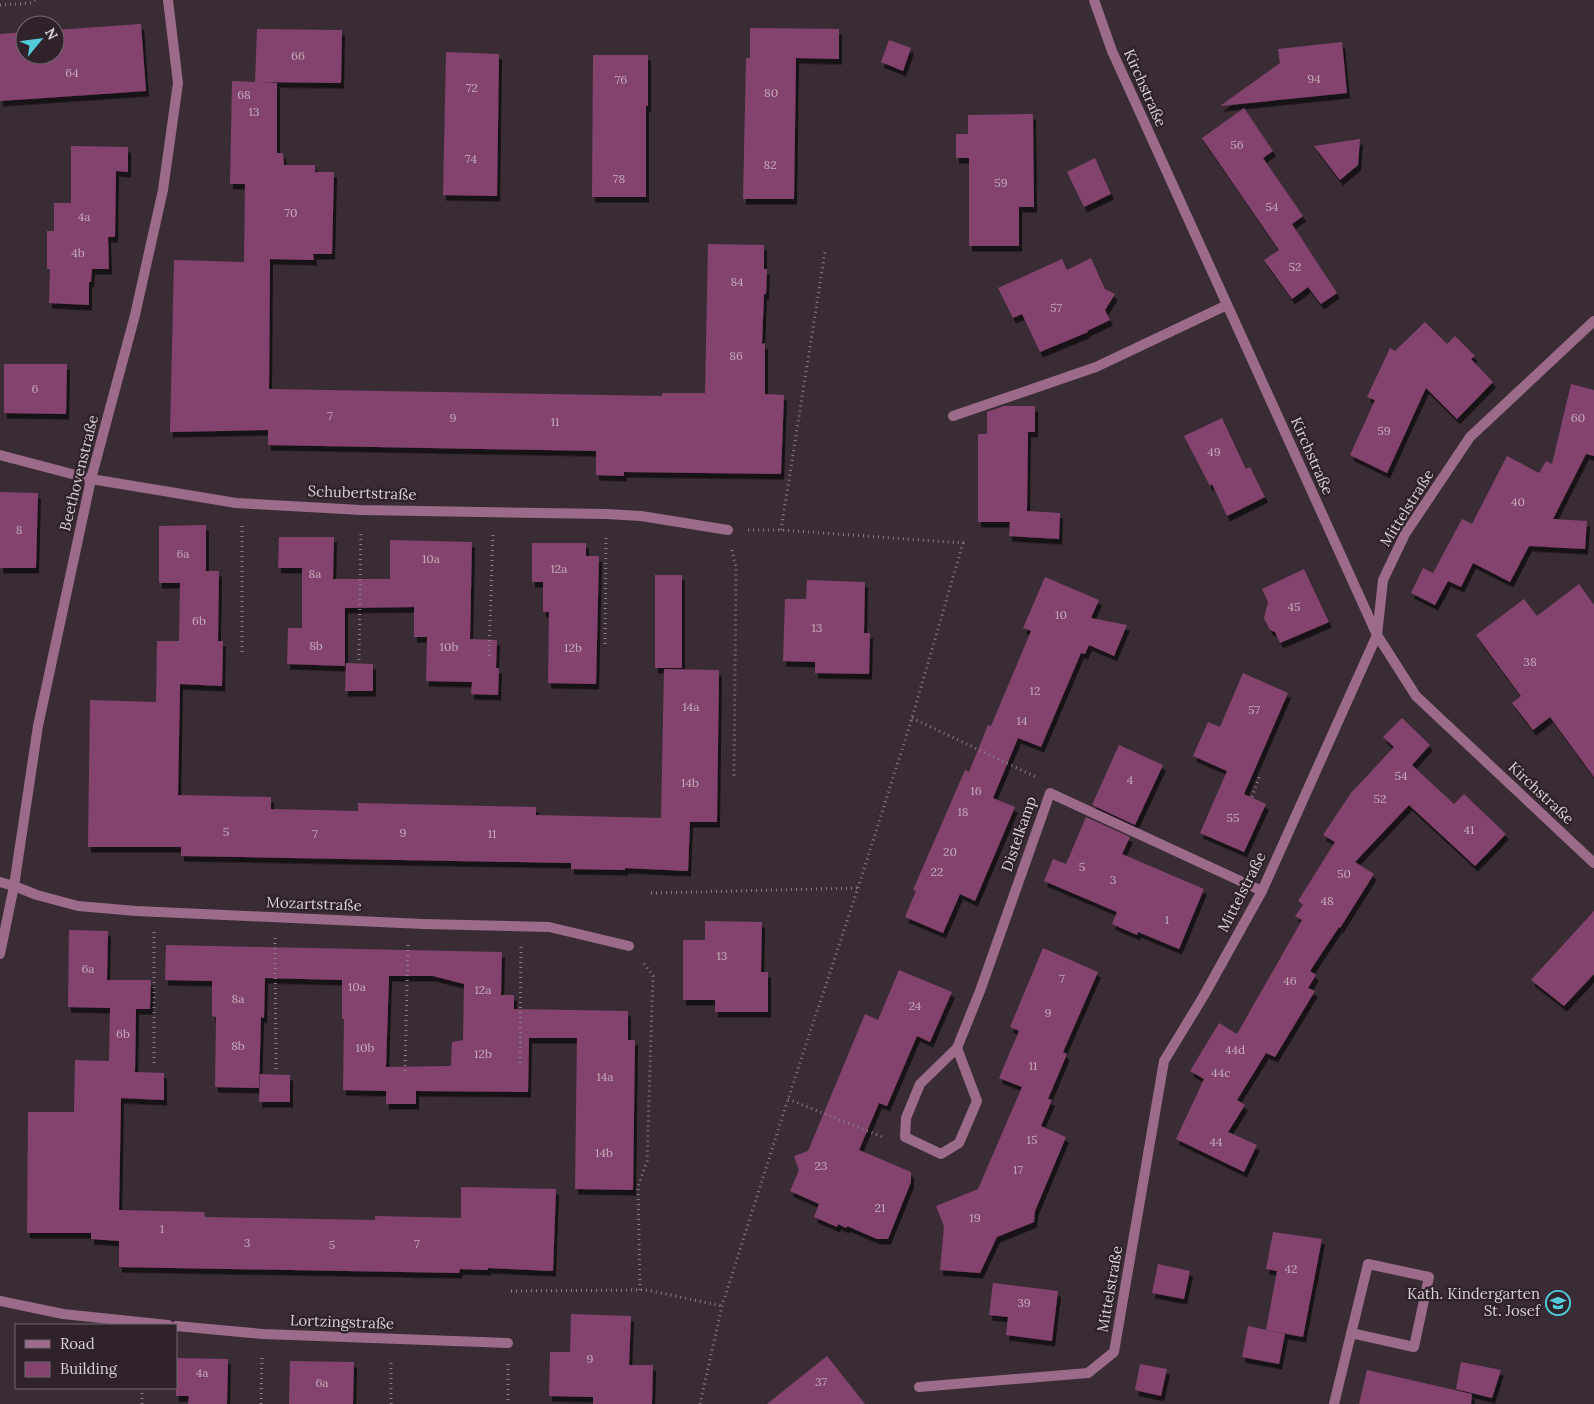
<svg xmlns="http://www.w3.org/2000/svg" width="1594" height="1404" viewBox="0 0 1594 1404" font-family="Lora,serif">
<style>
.building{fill:#84436e;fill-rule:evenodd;filter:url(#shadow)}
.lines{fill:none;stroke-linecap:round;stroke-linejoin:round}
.path{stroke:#897f85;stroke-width:3;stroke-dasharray:1 4;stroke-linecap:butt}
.lane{stroke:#9b6b89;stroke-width:10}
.street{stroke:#9b6b89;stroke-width:10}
.labels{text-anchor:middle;stroke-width:4.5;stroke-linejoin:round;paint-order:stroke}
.number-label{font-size:12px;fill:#c3adbb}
.street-label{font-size:15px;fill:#d8d0d5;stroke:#2f222a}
.poi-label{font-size:15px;fill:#d8d0d5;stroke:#2f222a;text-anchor:end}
</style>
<defs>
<filter id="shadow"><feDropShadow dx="3" dy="5.5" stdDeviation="0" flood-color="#0009"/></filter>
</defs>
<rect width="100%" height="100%" fill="#392c34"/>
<!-- building -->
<g class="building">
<polygon points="141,24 146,91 0,101 0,34 25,32 25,55 55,55 55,30"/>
<polygon points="750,28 839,29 839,59 796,58 794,199 743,199 746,58 750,58"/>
<polygon points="257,29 342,30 341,83 259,82 277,83 277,153 283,153 284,165 315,165 315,172 334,172 332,254 313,254 314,260 270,259 269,389 662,396 662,393 705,393 708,244 764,245 764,269 767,269 766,294 764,294 762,344 765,343 765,394 784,395 781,474 624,472 624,476 596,475 596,451 268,445 268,430 170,432 174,260 244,262 245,184 230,184 232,81 255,82"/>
<polygon points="889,40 911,48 903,71 881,62"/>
<polygon points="1342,42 1347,93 1220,106 1280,63 1278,49"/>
<polygon points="446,52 499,54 497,196 443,195"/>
<polygon points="593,55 648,55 648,106 646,106 646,197 592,197"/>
<polygon points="1244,108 1273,151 1263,158 1303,216 1292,224 1337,293 1321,304 1308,287 1292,299 1264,260 1279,250 1202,138"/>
<polygon points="1033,114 1034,207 1019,207 1019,246 969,246 969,158 956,158 956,134 968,134 968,115"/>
<polygon points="1360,139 1358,165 1340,180 1314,146"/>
<polygon points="71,146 128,147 128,172 116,171 115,237 108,237 109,269 92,269 91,282 89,282 89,305 49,303 50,269 47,269 47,231 54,231 54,203 71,203"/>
<polygon points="1095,158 1111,194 1084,207 1067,172"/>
<polygon points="1091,258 1105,289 1115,294 1105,310 1110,320 1087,331 1088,332 1040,352 1022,314 1013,318 998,288 1062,259 1067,270"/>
<polygon points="1425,322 1447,344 1455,336 1475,356 1471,359 1493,382 1457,419 1426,388 1387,473 1350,455 1375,400 1367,397 1390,348 1395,351"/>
<polygon points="4,364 67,364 66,414 4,413"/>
<polygon points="1571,384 1594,390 1594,456 1586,454 1553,519 1587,521 1585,549 1529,546 1510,582 1473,563 1461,587 1448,581 1435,605 1411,593 1423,568 1433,573 1462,519 1472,524 1507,456 1539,473 1546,461 1552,464"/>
<polygon points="1004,406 1035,406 1035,432 1028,432 1027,511 1060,513 1059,539 1009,536 1010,522 978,522 978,434 987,434 987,412"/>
<polygon points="1222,418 1246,469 1250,467 1265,497 1227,516 1212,484 1210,486 1184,436"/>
<polygon points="0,492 38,493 36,568 0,568"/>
<polygon points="206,525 206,571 219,571 218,641 223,641 222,686 180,684 178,795 271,797 271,809 358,811 358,803 536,807 536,815 661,818 664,669 719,670 717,822 690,822 688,871 625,868 625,870 571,869 571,863 181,856 181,847 88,847 90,700 156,702 157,641 179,641 180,583 159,583 159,526"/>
<polygon points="279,537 334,537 333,579 390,579 390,540 472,542 470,639 497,640 496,668 499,668 498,695 471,694 472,682 426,681 427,637 414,637 414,607 345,608 345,666 287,664 288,628 302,628 302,568 278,568"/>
<polygon points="532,543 586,543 586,556 599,556 596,684 548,683 549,612 543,612 543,582 532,582"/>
<polygon points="1304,569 1329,622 1280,643 1275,632 1270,630 1264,618 1268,602 1262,589"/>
<rect x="655" y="575" width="27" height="93"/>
<polygon points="1045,577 1099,600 1091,618 1127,625 1114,656 1089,645 1085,654 1081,653 1041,747 1018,738 993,798 1015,807 975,901 960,894 943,933 905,917 916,891 913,890 965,770 969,772 988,725 991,726 1031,631 1023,628"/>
<polygon points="807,580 865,582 864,633 870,633 869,674 815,673 815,662 783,661 785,599 806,599"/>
<polygon points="1579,584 1594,605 1594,777 1550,717 1533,730 1512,703 1521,696 1476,635 1524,599 1537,616"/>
<polygon points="346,663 373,664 373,691 345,691"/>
<polygon points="1243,673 1288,693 1244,794 1266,804 1244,852 1200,833 1227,771 1193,756 1208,722 1220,727"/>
<polygon points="1402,718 1430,745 1412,765 1454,804 1464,794 1506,834 1475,866 1409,805 1355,862 1374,874 1340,928 1339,927 1310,971 1316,975 1308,988 1315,991 1275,1057 1266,1053 1237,1100 1245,1105 1228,1132 1257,1145 1244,1172 1176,1139 1204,1079 1190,1071 1219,1023 1237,1034 1302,920 1295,916 1303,905 1298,901 1335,842 1323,835 1351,793 1394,747 1383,737"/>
<polygon points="1119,745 1163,765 1135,825 1092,805"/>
<polygon points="1086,817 1130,837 1122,854 1204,889 1179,949 1138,932 1137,935 1112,924 1117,912 1044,881 1053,859 1066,864"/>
<polygon points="1594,911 1594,974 1564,1006 1531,980"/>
<polygon points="705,921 762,922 761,972 768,972 768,1012 715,1012 715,1000 683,1000 683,940 705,940"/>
<polygon points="69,930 108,931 107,980 151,980 150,1009 136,1009 135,1072 164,1073 164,1100 121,1098 119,1210 204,1212 205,1217 375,1220 375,1216 461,1218 461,1187 556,1189 553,1271 488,1268 488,1270 460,1269 459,1273 119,1267 119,1241 91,1239 91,1233 27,1233 28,1112 74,1112 75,1060 109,1061 110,1008 68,1007"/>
<path d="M 166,945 L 502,952 L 501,995 L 514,995 L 514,1009 L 628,1011 L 628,1040 L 635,1040 L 633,1190 L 575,1189 L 577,1038 L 529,1038 L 528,1092 L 416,1091 L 416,1104 L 386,1104 L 386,1091 L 343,1090 L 344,1019 L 342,1019 L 342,980 L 265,978 L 264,1018 L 261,1017 L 259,1088 L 215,1087 L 216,1017 L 212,1016 L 212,981 L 165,980 ZM 389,976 L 433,976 L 464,984 L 463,1040 L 452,1042 L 451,1066 L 386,1067 Z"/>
<polygon points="1043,948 1098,972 1063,1052 1067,1054 1048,1099 1052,1100 1041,1126 1066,1137 1035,1211 1034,1222 997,1237 980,1273 940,1270 944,1226 936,1206 978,1189 1022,1087 999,1078 1019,1031 1010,1027"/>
<polygon points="899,970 952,992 930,1042 917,1036 887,1106 879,1103 859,1150 911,1172 911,1182 888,1239 877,1239 847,1226 846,1228 838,1224 837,1227 814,1217 819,1204 790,1191 799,1170 794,1156 808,1151 865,1014 878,1020"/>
<polygon points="260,1074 290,1075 290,1102 259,1102"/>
<polygon points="1273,1232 1322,1239 1303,1337 1266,1330 1277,1271 1266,1269"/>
<polygon points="1158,1264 1190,1271 1184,1299 1152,1293"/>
<polygon points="993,1283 1058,1291 1052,1341 1006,1335 1008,1317 989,1315"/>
<polygon points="571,1314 631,1316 629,1365 653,1365 652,1404 593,1404 593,1397 549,1396 550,1352 570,1352"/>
<polygon points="1248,1326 1285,1334 1279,1364 1242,1357"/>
<polygon points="827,1356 865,1404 767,1404"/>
<polygon points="176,1358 228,1359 227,1404 188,1404 189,1396 176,1396"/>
<polygon points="290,1361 354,1362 353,1404 289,1404"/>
<polygon points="1461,1362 1501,1370 1492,1398 1456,1389"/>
<polygon points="1140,1364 1167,1369 1161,1396 1135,1390"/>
<polygon points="1367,1370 1472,1394 1471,1404 1359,1404"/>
</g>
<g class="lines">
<!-- path -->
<g class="path">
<polyline points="0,5 31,3 35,0"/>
<polyline points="781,530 825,252"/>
<polyline points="732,550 736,567 734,777"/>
<polyline points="605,644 606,534"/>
<polyline points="242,652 242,524"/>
<polyline points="489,656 493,532"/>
<polyline points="359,660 361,530"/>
<polyline points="912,718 1038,778"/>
<polyline points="1252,797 1260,775"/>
<polyline points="651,893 858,888"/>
<polyline points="154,932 154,1064"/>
<polyline points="275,938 276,1069"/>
<polyline points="520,1063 521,947"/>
<polyline points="405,1071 408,943"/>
<polyline points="788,1099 885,1138"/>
<polyline points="640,1290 638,1187 647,1161 653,976 642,961"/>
<polyline points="511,1291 647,1290 722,1306"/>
<polyline points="508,1364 508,1404"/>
<polyline points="142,1404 142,1388"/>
<polyline points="261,1404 262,1355"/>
<polyline points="391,1404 391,1360"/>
<polyline points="700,1404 722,1306 788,1099 858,888 912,718 963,543 781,530 748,530"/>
</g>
<!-- lane -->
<g class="lane">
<polyline points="953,416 1096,367 1227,305"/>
<polyline points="1334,1404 1368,1264 1429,1277 1414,1347 1351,1333"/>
</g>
<!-- street -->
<g class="street">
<polyline points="1094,0 1112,51 1377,635 1416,696 1594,863"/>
<polyline points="0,455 91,479 236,503 361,510 606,514 641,516 728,530"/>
<polyline points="0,882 14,886 37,895 78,906 136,911 225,915 423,924 549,927 629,946"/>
<polyline points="0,954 14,886 38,726 91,479 135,315 163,190 178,83 168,0"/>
<polyline points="957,1048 977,1101 959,1143 941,1154 905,1137 906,1118 920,1084 957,1048 980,991 1050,793 1262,891"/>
<polyline points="0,1301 63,1314 168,1325"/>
<polyline points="176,1326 263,1334 508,1343"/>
<polyline points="919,1387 1088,1373 1114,1352 1164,1061 1203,997 1262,891 1377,635 1383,580 1405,534 1470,437 1594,321"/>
</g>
</g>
<!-- icons -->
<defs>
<symbol id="school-ring" viewBox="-11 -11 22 22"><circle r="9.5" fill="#2f222a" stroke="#53cbdb" stroke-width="1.5"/><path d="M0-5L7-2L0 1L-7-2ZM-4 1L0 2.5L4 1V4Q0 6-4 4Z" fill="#53cbdb"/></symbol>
</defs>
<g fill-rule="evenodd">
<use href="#school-ring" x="1544" y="1289" width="28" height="28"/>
</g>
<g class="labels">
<!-- number labels -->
<g class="number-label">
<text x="298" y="60">66</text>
<text x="72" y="77">64</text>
<text x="1314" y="83">94</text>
<text x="621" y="84">76</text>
<text x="472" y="92">72</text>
<text x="771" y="97">80</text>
<text x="244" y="99">68</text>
<text x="254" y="116">13</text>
<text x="1237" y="149">56</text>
<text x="471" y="163">74</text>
<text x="770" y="169">82</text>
<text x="619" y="183">78</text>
<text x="1001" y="187">59</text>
<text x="1272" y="211">54</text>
<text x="291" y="217">70</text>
<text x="84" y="221">4a</text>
<text x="78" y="257">4b</text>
<text x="1295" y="271">52</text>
<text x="737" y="286">84</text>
<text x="1056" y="312">57</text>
<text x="736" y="360">86</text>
<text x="35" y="393">6</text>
<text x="330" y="420">7</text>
<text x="453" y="422">9</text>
<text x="1578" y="422">60</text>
<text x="555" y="426">11</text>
<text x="1384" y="435">59</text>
<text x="1214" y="456">49</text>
<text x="1518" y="506">40</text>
<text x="19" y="534">8</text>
<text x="183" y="558">6a</text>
<text x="431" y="563">10a</text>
<text x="559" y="573">12a</text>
<text x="315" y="578">8a</text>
<text x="1294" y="611">45</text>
<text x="1061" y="619">10</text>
<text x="199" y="625">6b</text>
<text x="817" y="632">13</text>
<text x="316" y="650">8b</text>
<text x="449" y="651">10b</text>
<text x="573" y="652">12b</text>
<text x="1530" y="666">38</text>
<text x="1035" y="695">12</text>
<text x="691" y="711">14a</text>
<text x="1254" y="714">57</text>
<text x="1022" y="725">14</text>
<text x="1401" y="780">54</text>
<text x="1130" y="784">4</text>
<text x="690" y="787">14b</text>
<text x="976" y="795">16</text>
<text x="1380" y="803">52</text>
<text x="963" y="816">18</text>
<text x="1233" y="822">55</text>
<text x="1469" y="834">41</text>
<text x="226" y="836">5</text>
<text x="403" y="837">9</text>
<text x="315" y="838">7</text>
<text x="492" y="838">11</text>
<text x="950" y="856">20</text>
<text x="1082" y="871">5</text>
<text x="937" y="876">22</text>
<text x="1344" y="878">50</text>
<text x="1113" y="884">3</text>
<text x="1327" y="905">48</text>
<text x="1167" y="924">1</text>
<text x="722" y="960">13</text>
<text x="88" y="973">6a</text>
<text x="1062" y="983">7</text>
<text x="1290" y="985">46</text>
<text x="357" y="991">10a</text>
<text x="483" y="994">12a</text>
<text x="238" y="1003">8a</text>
<text x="915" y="1010">24</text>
<text x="1048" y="1017">9</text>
<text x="123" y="1038">6b</text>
<text x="238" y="1050">8b</text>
<text x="365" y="1052">10b</text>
<text x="1235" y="1054">44d</text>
<text x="483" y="1058">12b</text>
<text x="1033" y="1070">11</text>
<text x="1221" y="1077">44c</text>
<text x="605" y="1081">14a</text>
<text x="1032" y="1144">15</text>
<text x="1216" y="1146">44</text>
<text x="604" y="1157">14b</text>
<text x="821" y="1170">23</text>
<text x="1018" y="1174">17</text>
<text x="880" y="1212">21</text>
<text x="975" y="1222">19</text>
<text x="162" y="1233">1</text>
<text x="247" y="1247">3</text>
<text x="417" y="1248">7</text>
<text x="332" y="1249">5</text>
<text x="1291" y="1273">42</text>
<text x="1024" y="1307">39</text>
<text x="590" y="1363">9</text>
<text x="202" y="1377">4a</text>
<text x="821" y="1386">37</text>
<text x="322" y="1387">6a</text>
</g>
<!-- street labels -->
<g class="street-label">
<text transform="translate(1145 88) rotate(66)" y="5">Kirchstraße</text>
<text transform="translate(1312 456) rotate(66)" y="5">Kirchstraße</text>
<text transform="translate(79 473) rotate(-76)" y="5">Beethovenstraße</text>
<text transform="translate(362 493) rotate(2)" y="5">Schubertstraße</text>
<text transform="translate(1407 508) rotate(-58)" y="5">Mittelstraße</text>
<text transform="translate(1541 793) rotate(43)" y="5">Kirchstraße</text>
<text transform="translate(1019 834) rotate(-71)" y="5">Distelkamp</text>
<text transform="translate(1242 892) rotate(-63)" y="5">Mittelstraße</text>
<text transform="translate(314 904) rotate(2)" y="5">Mozartstraße</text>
<text transform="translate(1110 1289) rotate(-80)" y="5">Mittelstraße</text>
<text transform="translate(342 1322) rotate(2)" y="5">Lortzingstraße</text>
</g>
<!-- poi labels -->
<g class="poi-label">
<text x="1540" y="1299">Kath. Kindergarten<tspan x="1540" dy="17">St. Josef</tspan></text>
</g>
</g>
<!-- legend -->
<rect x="15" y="1324" width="162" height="65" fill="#2f222a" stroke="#73686e"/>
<rect x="25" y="1340" width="25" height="8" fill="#9b6b89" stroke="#73686e"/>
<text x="60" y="1349" font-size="15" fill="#d8d0d5">Road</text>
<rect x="25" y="1362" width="25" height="15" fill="#84436e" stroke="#73686e"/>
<text x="60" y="1374" font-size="15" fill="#d8d0d5">Building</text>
<!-- north arrow -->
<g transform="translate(40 40) rotate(61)"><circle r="24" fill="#2f222a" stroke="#73686e"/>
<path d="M0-4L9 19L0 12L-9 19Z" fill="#53cbdb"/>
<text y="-8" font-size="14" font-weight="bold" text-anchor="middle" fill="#d8d0d5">N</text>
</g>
</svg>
